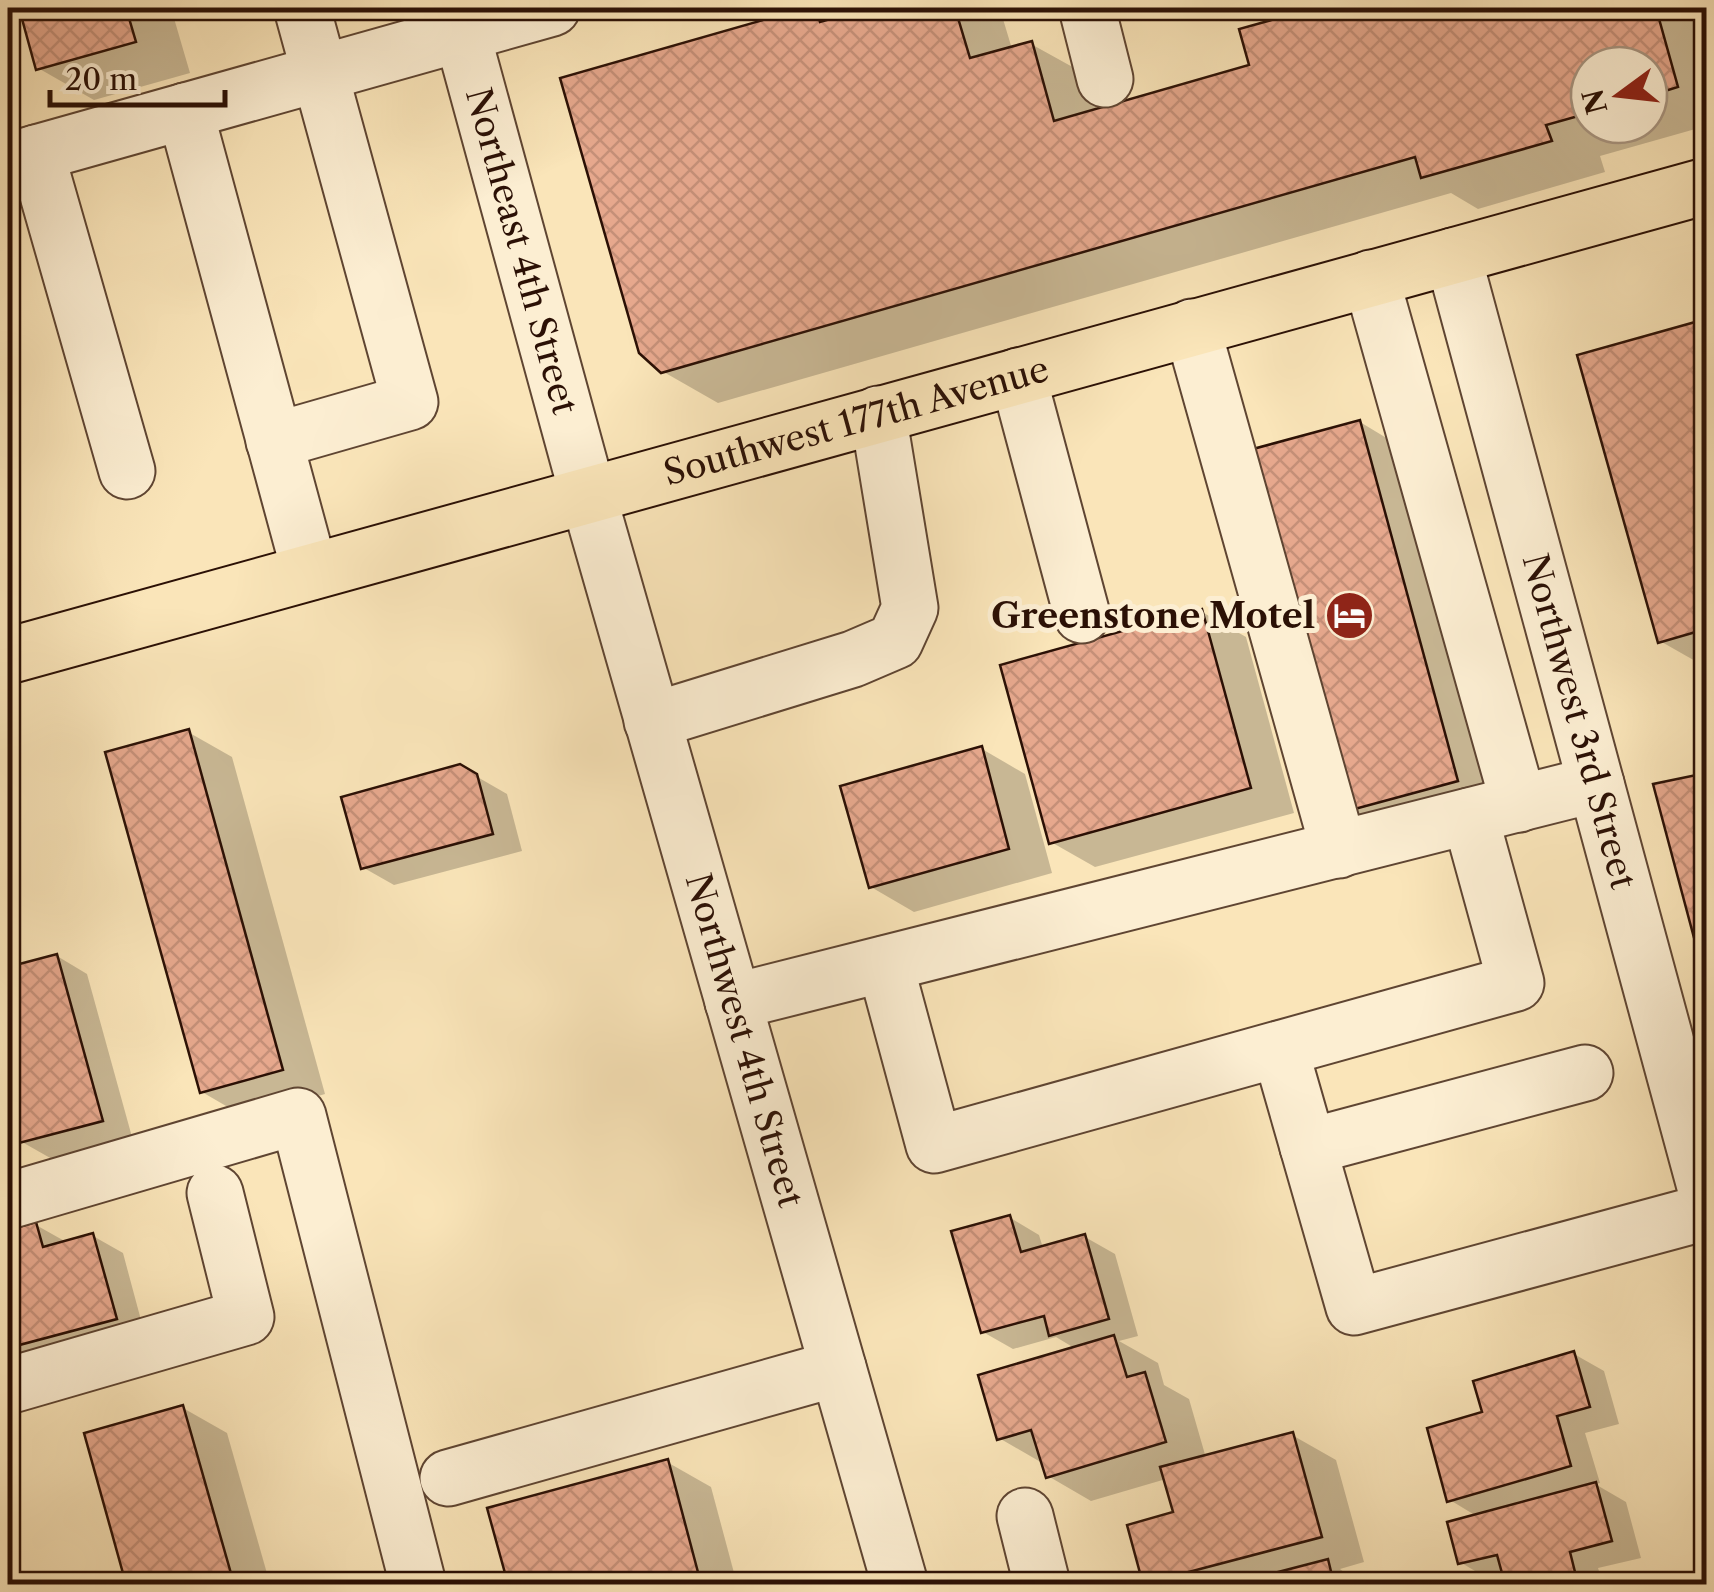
<svg xmlns="http://www.w3.org/2000/svg" width="1714" height="1592" viewBox="0 0 1714 1592" font-family="'Libre Caslon Text',serif">
<style>
.shadow{fill:#0003;fill-rule:evenodd}
.building{fill:url(#building-cross-hatch);stroke:#2b1005;stroke-width:2.5}
.lines{fill:none;stroke-linecap:round;stroke-linejoin:round}
.minor-casing{stroke:#5f4532;stroke-width:59}
.major-casing{stroke:#2b1005;stroke-width:59}
.minor{stroke:#fceed2;stroke-width:55}
.major{stroke:#fae5b9;stroke-width:55}
.labels{text-anchor:middle;stroke-width:10;stroke-linejoin:round;paint-order:stroke}
.street-label{font-size:35px;fill:#2b1005;stroke:#fceed2}
.poi-label{font-size:35px;font-weight:bold;fill:#2b1005;stroke:#fceed2;text-anchor:end}
</style>
<defs>
<pattern id="building-cross-hatch" width="8" height="8" patternUnits="userSpaceOnUse" patternTransform="scale(2.5)"><rect width="8" height="8" fill="#e6a88d"/><path d="M0 0l8 8M0 8l8-8" fill="none" stroke="#c59078"/></pattern>
</defs>
<rect width="100%" height="100%" fill="#fae5b9"/>
<filter id="stains"><feTurbulence type="fractalNoise" baseFrequency=".002" numOctaves="4"/><feColorMatrix values="0 0 0 0 .2 0 0 0 0 .09 0 0 0 0 .02 0 0 0 .5 -.17"/></filter>
<radialGradient id="worn" r=".72"><stop offset=".6" stop-color="#630" stop-opacity="0"/><stop offset="1" stop-color="#630" stop-opacity=".3"/></radialGradient>
<!-- shadow -->
<g class="shadow">
<polygon points="22,8 171,8 190,73 94,100 38,68"/>
<path d="M 815,8 L 836,20 L 878,8 L 983,8 L 1003,19 L 1012,49 L 1031,44 L 1087,75 L 1097,111 L 1252,67 L 1242,31 L 1324,8 L 1701,8 L 1706,28 L 1706,126 L 1600,156 L 1605,172 L 1478,209 L 1451,193 L 718,403 L 662,371 L 563,79 ZM 1589,65 L 1649,65 L 1649,125 L 1589,125 Z"/>
<polygon points="1706,321 1706,666 1704,666 1660,641 1580,357"/>
<polygon points="1360,422 1403,448 1500,805 1385,837 1342,812"/>
<polygon points="1202,612 1246,637 1294,813 1095,867 1051,842"/>
<polygon points="188,732 232,757 325,1094 245,1117 202,1092"/>
<polygon points="982,749 1025,774 1052,873 914,912 871,887"/>
<polygon points="460,767 507,794 522,851 394,885 364,868"/>
<polygon points="1706,775 1706,976 1656,786"/>
<polygon points="57,956 87,974 132,1137 52,1159 22,1142 8,1090 8,970"/>
<polygon points="1009,1217 1039,1235 1043,1248 1085,1237 1115,1254 1138,1336 1119,1341 1158,1363 1164,1385 1189,1399 1206,1458 1292,1435 1336,1460 1364,1562 1340,1569 1359,1584 1145,1584 1130,1527 1176,1514 1166,1479 1091,1501 1048,1476 1044,1464 999,1438 1076,1349 1056,1337 1013,1349 983,1332"/>
<polygon points="36,1225 68,1243 93,1236 123,1253 145,1335 37,1364 8,1347 8,1232"/>
<polygon points="1574,1354 1604,1371 1619,1424 1585,1433 1600,1483 1595,1484 1626,1502 1641,1558 1598,1568 1603,1584 1507,1584 1505,1576 1490,1580 1460,1562 1478,1517 1450,1500 1485,1414"/>
<polygon points="183,1408 227,1433 270,1584 129,1584 87,1434"/>
<polygon points="667,1462 711,1487 737,1584 510,1584 490,1509"/>
</g>
<!-- building -->
<g class="building">
<polygon points="19,8 126,8 136,42 36,70"/>
<polygon points="805,8 816,8 820,22 869,8 955,8 970,58 1032,41 1054,121 1249,65 1239,29 1315,8 1656,8 1678,87 1649,96 1649,65 1589,65 1589,113 1546,125 1552,141 1421,178 1415,157 661,373 639,353 560,78"/>
<polygon points="1706,319 1706,629 1658,643 1577,355"/>
<polygon points="1360,420 1458,781 1340,813 1242,452"/>
<polygon points="1202,609 1251,788 1049,844 1000,665"/>
<polygon points="189,729 283,1070 200,1093 105,752"/>
<polygon points="982,746 1009,849 869,888 840,786"/>
<polygon points="460,764 477,774 493,834 361,869 341,797"/>
<polygon points="1706,773 1706,979 1705,979 1653,784"/>
<polygon points="57,954 103,1121 19,1143 8,1100 8,967"/>
<polygon points="1010,1215 1021,1252 1085,1234 1109,1319 1049,1336 1044,1316 981,1333 951,1231"/>
<polygon points="36,1222 43,1247 93,1233 117,1319 8,1348 8,1230"/>
<polygon points="1114,1335 1127,1377 1145,1372 1166,1442 1046,1478 1031,1430 997,1440 978,1375"/>
<polygon points="1574,1351 1590,1407 1557,1416 1571,1466 1447,1502 1427,1428 1482,1412 1473,1381"/>
<polygon points="183,1405 234,1584 126,1584 84,1433"/>
<polygon points="1293,1432 1322,1537 1143,1584 1127,1525 1173,1512 1160,1467"/>
<polygon points="668,1459 699,1576 668,1584 508,1584 487,1508"/>
<polygon points="1596,1482 1612,1541 1570,1552 1578,1584 1505,1584 1497,1555 1458,1564 1447,1522"/>
<polygon points="1328,1559 1334,1584 1232,1584"/>
</g>
<g class="lines">
<defs>
<g id="minor">
<path id="s1" d="M 455,8 L 588,495 L 900,1584"/>
<polyline points="1087,8 1105,79"/>
<polyline points="185,111 310,572"/>
<polyline points="36,153 127,471"/>
<polyline points="8,161 552,8"/>
<path id="s2" d="M 1453,256 L 1706,1190"/>
<polyline points="1371,278 1519,804"/>
<polyline points="1192,327 1339,850"/>
<polyline points="1018,376 1082,615"/>
<polyline points="274,441 410,402 302,8"/>
<polyline points="652,721 853,659 895,641 910,608 878,414"/>
<polyline points="885,964 934,1145 1516,983 1470,816"/>
<polyline points="733,1002 1596,784"/>
<polyline points="1280,1049 1354,1307 1706,1212"/>
<polyline points="1308,1147 1585,1073"/>
<polyline points="8,1201 298,1116 418,1584"/>
<polyline points="8,1386 246,1317 215,1193"/>
<polyline points="448,1478 838,1368"/>
<polyline points="1025,1516 1042,1584"/>
</g>
<g id="major">
<path id="s3" d="M 8,656 L 1706,186"/>
</g>
</defs>
<!-- minor casing -->
<use href="#minor" class="minor-casing"/>
<!-- major casing -->
<use href="#major" class="major-casing"/>
<!-- minor -->
<use href="#minor" class="minor"/>
<!-- major -->
<use href="#major" class="major"/>
</g>
<!-- icons -->
<defs>
<symbol id="hotel-disc" viewBox="-11 -11 22 22"><circle r="9.5" fill="#8f2418" stroke="#fceed2"/><path d="M-6-4.5h1.5V1H6V5H4.5V3h-9V5H-6ZM-4 0a1.8 1.8 0 1 1 3.6 0ZM.5 0V-2.5h3Q6-2.5 6 0Z" fill="#fff"/></symbol>
</defs>
<g fill-rule="evenodd">
<use href="#hotel-disc" x="1322" y="588" width="55" height="55"/>
</g>
<g class="labels">
<!-- street labels -->
<g class="street-label">
<text dy="12" stroke="none"><textPath href="#s1" startOffset="252">Northeast 4th Street</textPath></text>
<text dy="12" stroke="none"><textPath href="#s3" startOffset="880">Southwest 177th Avenue</textPath></text>
<text dy="12" stroke="none"><textPath href="#s2" startOffset="482">Northwest 3rd Street</textPath></text>
<text dy="12" stroke="none"><textPath href="#s1" startOffset="1072">Northwest 4th Street</textPath></text>
</g>
<!-- poi labels -->
<g class="poi-label">
<text x="1315" y="628">Greenstone Motel</text>
</g>
</g>
<!-- margin -->
<rect width="1714" height="1592" fill="none" stroke="#fae5b9" stroke-width="40"/>
<rect x="10" y="10" width="1694" height="1572" fill="none" stroke="#2b1005" stroke-width="5"/>
<rect x="20" y="20" width="1674" height="1552" fill="none" stroke="#2b1005" stroke-width="2.5"/>
<!-- north arrow -->
<g transform="translate(1619 95) rotate(255)"><circle r="48" fill="#fceed2" stroke="#a89580" stroke-width="2.5"/>
<path d="M0-8L18 38L0 25L-18 38Z" fill="#8f2418"/>
<text y="-15" font-size="28" font-weight="bold" text-anchor="middle" fill="#2b1005">N</text>
</g>
<!-- scale -->
<path d="M50 90v15h175v-15" fill="none" stroke="#2b1005" stroke-width="5"/>
<text x="65" y="90" font-size="30" fill="#2b1005" stroke="#fceed2" stroke-width="8" paint-order="stroke">20 m</text>
<rect width="100%" height="100%" filter="url(#stains)"/>
<rect width="100%" height="100%" fill="url(#worn)"/>
</svg>
